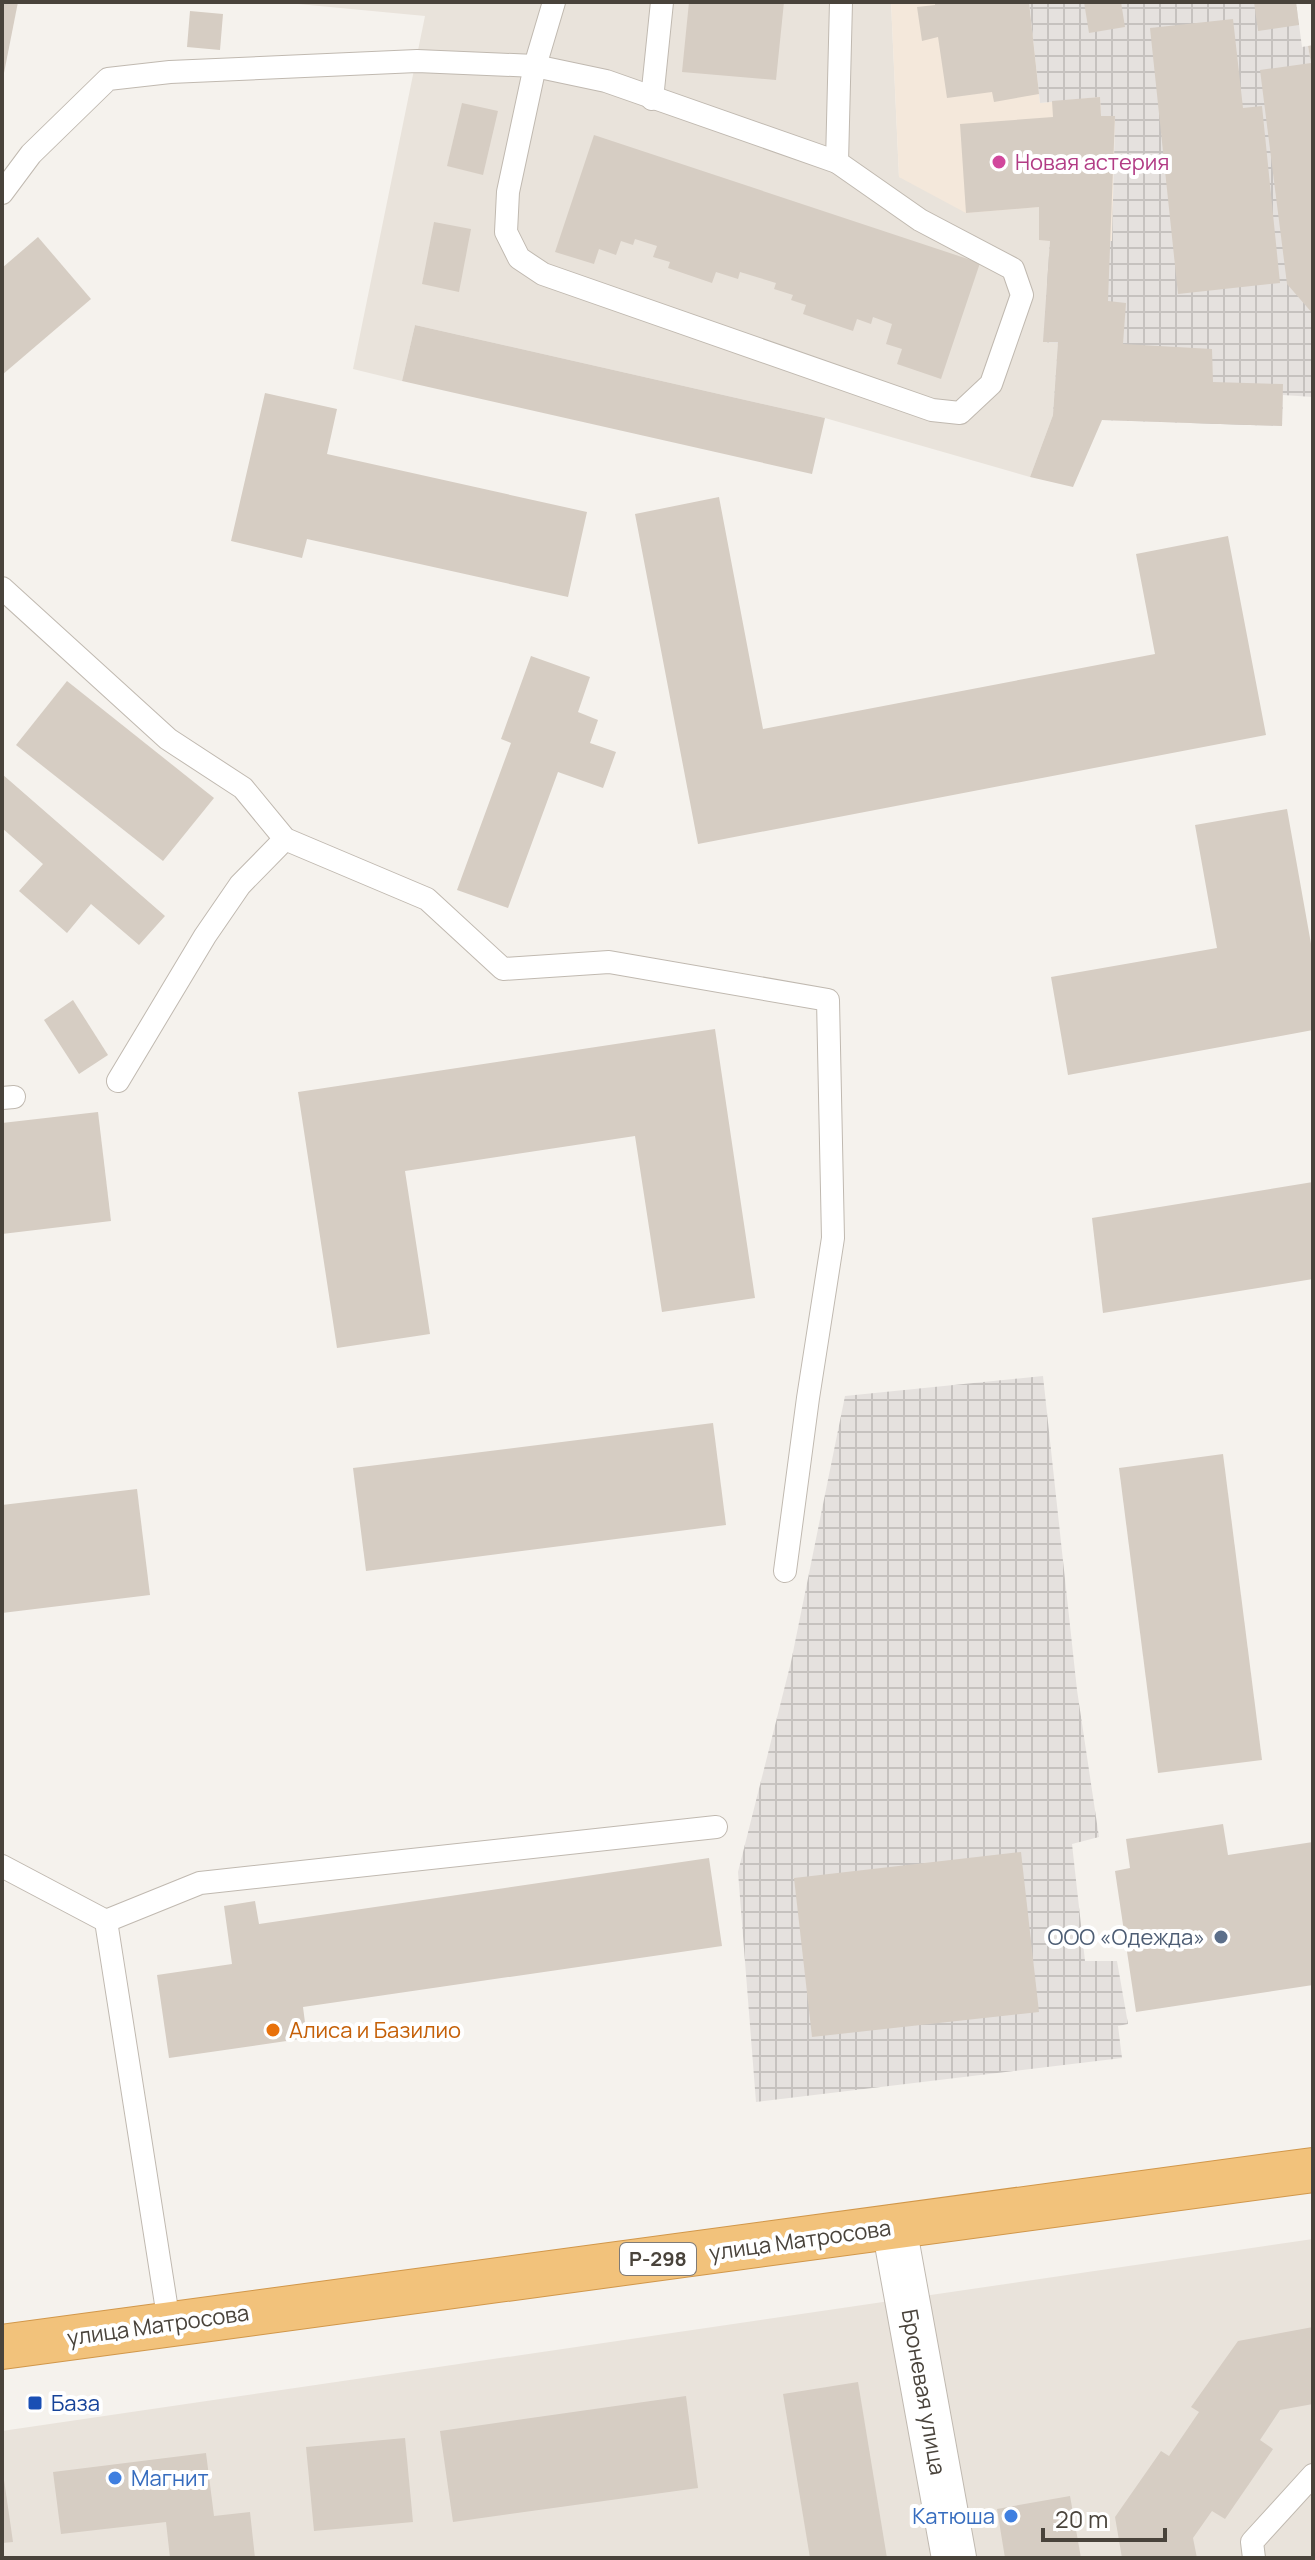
<svg xmlns="http://www.w3.org/2000/svg" width="1315" height="2560" viewBox="0 0 1315 2560" font-family="Manrope,sans-serif">
<style>
.residential{fill:#e9e3db}
.commercial{fill:#f4e8db}
.industrial{fill:url(#industrial-grid)}
.building{fill:#d6cdc3}
.lines{fill:none;stroke-linecap:round;stroke-linejoin:round}
.lane-casing{stroke:#c0b9b0;stroke-width:24}
.street-casing{stroke:#c0b9b0;stroke-width:46}
.highway-casing{stroke:#d1974a;stroke-width:46}
.lane{stroke:#fff;stroke-width:22}
.street{stroke:#fff;stroke-width:44}
.highway{stroke:#f2c27b;stroke-width:44}
.hotel-dot{fill:#d1479c;stroke:#fff;stroke-width:3}
.service-dot{fill:#5c6f8a;stroke:#fff;stroke-width:3}
.food-dot{fill:#e8710a;stroke:#fff;stroke-width:3}
.transit-dot{fill:#1a4fb4;stroke:#fff;stroke-width:3}
.shop-dot{fill:#3f7fe0;stroke:#fff;stroke-width:3}
.labels{text-anchor:middle;stroke-width:8;stroke-linejoin:round;paint-order:stroke}
.shield{fill:#fff;stroke:#807b76;stroke-width:2}
.shield-label{font-size:20px;font-weight:bold;fill:#49433b}
.hotel-label{font-size:22px;fill:#b23c85;stroke:#fff;text-anchor:start}
.service-label{font-size:22px;fill:#4e5e75;stroke:#fff;text-anchor:end}
.food-label{font-size:22px;fill:#c56008;stroke:#fff;text-anchor:start}
.street-label{font-size:22px;fill:#49433b;stroke:#fff}
.transit-label{font-size:22px;fill:#164399;stroke:#fff;text-anchor:start}
.shop-label{font-size:22px;fill:#366cbe;stroke:#fff;text-anchor:start}
</style>
<defs>
<pattern id="industrial-grid" width="8" height="8" patternUnits="userSpaceOnUse" patternTransform="scale(2)"><rect width="8" height="8" fill="#e5e1de"/><path d="M0 4h8M4 0v8" fill="none" stroke="#c6c2bf"/></pattern>
</defs>
<rect width="100%" height="100%" fill="#f5f2ed"/>
<!-- residential -->
<g class="residential">
<polygon points="277,2 891,2 899,177 1039,207 1050,241 1044,342 1058,342 1053,415 1030,477 825,418 415,325 402,381 353,369 425,16"/>
<polygon points="1313,2239 1313,2558 2,2558 2,2431"/>
</g>
<!-- commercial -->
<polygon class="commercial" points="891,2 1029,2 1040,103 1100,97 1115,116 1112,241 1039,240 1039,207 966,213 899,177"/>
<!-- industrial -->
<g class="industrial">
<polygon points="1029,2 1296,2 1302,47 1308,46 1313,74 1313,397 1283,395 1282,426 1102,420 1053,415 1058,343 1043,342 1050,241 1112,241 1115,117 1101,116 1100,97 1040,103"/>
<polygon points="1043,1376 1077,1690 1099,1837 1072,1844 1085,1961 1117,1961 1128,2024 1118,2026 1122,2058 756,2102 738,1872 791,1662 845,1396"/>
</g>
<!-- building -->
<g class="building">
<polygon points="2,2 18,2 3,78 2,78"/>
<polygon points="689,2 784,2 776,80 682,72"/>
<polygon points="935,2 1029,2 1039,94 994,102 992,92 947,98 938,37 922,41 917,7 935,5"/>
<polygon points="1084,2 1121,2 1125,27 1089,33"/>
<polygon points="1254,2 1296,2 1299,25 1258,31"/>
<polygon points="190,11 223,14 220,50 187,47"/>
<polygon points="1233,19 1243,108 1262,106 1280,283 1178,294 1150,28"/>
<polygon points="1313,45 1313,314 1287,284 1260,70 1311,63 1308,46"/>
<polygon points="1100,97 1101,116 1115,116 1108,301 1126,303 1123,344 1212,349 1213,382 1283,384 1282,426 1102,420 1073,487 1030,477 1053,415 1058,342 1043,342 1050,241 1039,240 1039,207 966,213 960,124 1053,117 1052,101"/>
<polygon points="462,103 498,111 483,175 447,166"/>
<polygon points="594,135 980,263 941,379 897,364 902,349 886,344 892,324 873,317 871,324 857,319 853,331 803,314 806,305 791,300 793,295 774,289 776,283 740,272 738,279 716,272 712,283 668,268 670,262 653,257 657,246 635,239 633,245 621,241 616,255 599,249 594,264 555,252"/>
<polygon points="434,222 471,229 459,292 422,284"/>
<polygon points="38,237 91,299 2,375 2,268"/>
<polygon points="415,325 825,418 812,474 402,381"/>
<polygon points="265,393 337,409 327,454 587,512 568,597 307,539 302,558 231,541"/>
<polygon points="719,497 763,729 1155,654 1136,554 1228,536 1266,735 698,844 635,514"/>
<polygon points="531,656 590,677 578,712 598,720 590,743 616,752 603,788 558,772 508,908 457,890 511,743 501,739"/>
<polygon points="67,681 214,798 163,861 16,745"/>
<polygon points="2,774 165,916 139,945 91,904 67,933 19,891 43,864 2,828"/>
<polygon points="1287,809 1313,955 1313,1030 1068,1075 1051,977 1217,948 1195,825"/>
<polygon points="73,1000 108,1055 79,1074 44,1020"/>
<polygon points="715,1029 755,1298 662,1312 635,1136 405,1171 430,1334 337,1348 298,1092"/>
<polygon points="98,1112 111,1221 2,1234 2,1123"/>
<polygon points="1313,1182 1313,1279 1103,1313 1092,1218"/>
<polygon points="713,1423 726,1525 366,1571 353,1468"/>
<polygon points="1223,1454 1262,1760 1158,1773 1119,1468"/>
<polygon points="137,1489 150,1595 2,1613 2,1505"/>
<polygon points="1223,1824 1228,1855 1313,1842 1313,1985 1136,2012 1115,1871 1130,1868 1126,1839"/>
<polygon points="1021,1852 1039,2012 812,2037 794,1878"/>
<polygon points="709,1858 722,1946 303,2007 307,2038 169,2058 157,1975 232,1964 224,1906 255,1901 259,1924"/>
<polygon points="1313,2327 1313,2404 1280,2410 1260,2440 1273,2449 1225,2519 1212,2511 1193,2538 1197,2558 1122,2558 1115,2517 1161,2451 1169,2456 1199,2412 1191,2407 1238,2341"/>
<polygon points="858,2382 887,2558 810,2558 783,2394"/>
<polygon points="686,2396 698,2488 453,2522 440,2431"/>
<polygon points="405,2438 413,2522 314,2531 306,2447"/>
<polygon points="206,2453 214,2516 250,2512 255,2558 170,2558 166,2522 61,2534 53,2472"/>
<polygon points="2,2466 13,2542 2,2543"/>
<polygon points="1070,2496 1081,2558 1005,2558 997,2509"/>
</g>
<g class="lines">
<defs>
<g id="lane">
<polyline points="554,2 535,66 508,192 506,232 519,258 543,274 932,410 960,413 991,384 1022,295 1013,269 920,220 837,162 841,2"/>
<polyline points="652,99 662,2"/>
<polyline points="2,193 31,154 108,79 170,72 417,61 535,66 606,81 837,162"/>
<polyline points="2,588 168,739 243,788 285,839 427,899 503,969 609,962 828,1000 833,1238 808,1398 785,1571"/>
<polyline points="118,1081 205,936 240,885 285,839"/>
<polyline points="2,1098 14,1097"/>
<polyline points="2,1866 106,1921 200,1883 716,1827"/>
<polyline points="106,1921 169,2323"/>
<polyline points="1254,2558 1252,2542 1313,2475"/>
</g>
<polyline id="street" points="894,2227 954,2558"/>
<polyline id="highway" points="2,2347 1313,2170"/>
</defs>
<!-- lane casing -->
<use href="#lane" class="lane-casing"/>
<!-- street casing -->
<use href="#street" class="street-casing"/>
<!-- highway casing -->
<use href="#highway" class="highway-casing"/>
<!-- lane -->
<use href="#lane" class="lane"/>
<!-- street -->
<use href="#street" class="street"/>
<!-- highway -->
<use href="#highway" class="highway"/>
</g>
<!-- markers -->
<circle class="hotel-dot" cx="999" cy="162" r="8"/>
<circle class="service-dot" cx="1221" cy="1937" r="8"/>
<circle class="food-dot" cx="273" cy="2030" r="8"/>
<rect class="transit-dot" x="27" y="2395" width="16" height="16" rx="4"/>
<g class="shop-dot">
<circle cx="115" cy="2478" r="8"/>
<circle cx="1011" cy="2516" r="8"/>
</g>
<g class="labels">
<!-- shield labels -->
<rect class="shield" x="620" y="2243" width="76" height="32" rx="6"/>
<g class="shield-label">
<text x="658" y="2266">Р-298</text>
</g>
<!-- hotel labels -->
<g class="hotel-label">
<text x="1015" y="170">Новая астерия</text>
</g>
<!-- service labels -->
<g class="service-label">
<text x="1205" y="1945">ООО «Одежда»</text>
</g>
<!-- food labels -->
<g class="food-label">
<text x="289" y="2038">Алиса и Базилио</text>
</g>
<!-- street labels -->
<g class="street-label">
<text transform="translate(800 2240) rotate(-8)" y="8">улица Матросова</text>
<text transform="translate(158 2325) rotate(-8)" y="8">улица Матросова</text>
<text transform="translate(924 2392) rotate(80)" y="8">Броневая улица</text>
</g>
<!-- transit labels -->
<g class="transit-label">
<text x="51" y="2411">База</text>
</g>
<!-- shop labels -->
<g class="shop-label">
<text x="131" y="2486">Магнит</text>
<text x="995" y="2524" text-anchor="end">Катюша</text>
</g>
</g>
<!-- border -->
<rect width="1315" height="2560" fill="none" stroke="#49433b" stroke-width="8"/>
<!-- scale -->
<path d="M1043 2528v12h122v-12" fill="none" stroke="#49433b" stroke-width="4"/>
<text x="1055" y="2528" font-size="24" fill="#49433b" stroke="#ffffff" stroke-width="6" paint-order="stroke">20 m</text>
</svg>
